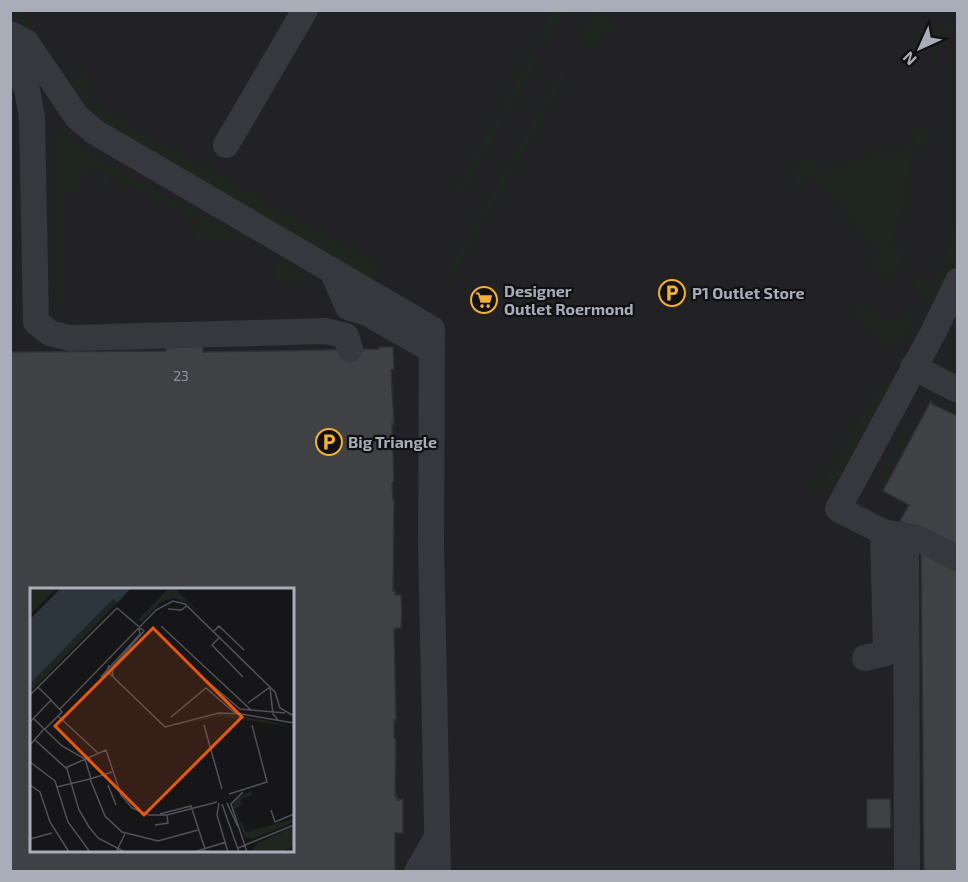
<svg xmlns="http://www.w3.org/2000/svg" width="968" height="882" viewBox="0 0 968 882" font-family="'Exo 2',sans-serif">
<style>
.built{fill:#222225;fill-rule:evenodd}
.green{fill:#1e261f}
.building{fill:#404145;stroke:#303034;stroke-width:1.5;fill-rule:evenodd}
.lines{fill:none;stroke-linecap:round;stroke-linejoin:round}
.minor{stroke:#37383d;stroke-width:26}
.labels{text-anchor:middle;stroke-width:4.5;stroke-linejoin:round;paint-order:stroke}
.number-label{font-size:14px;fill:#8e929b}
.poi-label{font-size:16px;font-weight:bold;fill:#a8adb8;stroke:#111113;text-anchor:start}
.inset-road{fill:none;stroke:#505258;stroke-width:1.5}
.view{fill:#e8590c;fill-opacity:0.15;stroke:#e8590c;stroke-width:3}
.inset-edge{fill:none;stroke:#a8adb8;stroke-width:3}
</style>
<rect width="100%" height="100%" fill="#161618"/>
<!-- built -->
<path class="built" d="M 10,11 L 957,11 L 957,871 L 11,871 ZM 32,590 L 292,590 L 292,850 L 32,850 Z"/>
<!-- green -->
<g class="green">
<polygon points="11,11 22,11 71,83 87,72 90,79 89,103 380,266 370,284 81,115"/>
<polygon points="551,11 566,11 548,43 537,38"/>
<polygon points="593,12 619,27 591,46 578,40"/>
<polygon points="952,25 956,31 945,36 937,54 933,58 923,36"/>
<polygon points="528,50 540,58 509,111 507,112 499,108 524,67 523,59"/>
<polygon points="563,69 569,73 452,278 445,275 561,70"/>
<polygon points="496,116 504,122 464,192 451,195"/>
<path d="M 910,125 C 922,126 930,132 931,145 L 913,145 L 905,203 L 890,245 L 906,253 L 895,272 C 882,277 875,273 867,263 L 879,251 L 811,174 L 797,186 C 788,171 794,159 811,155 L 818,172 L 914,143 Z"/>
<polygon points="67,136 79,147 229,231 259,235 259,239 192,239 201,223 113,174 104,190 103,171 82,171 82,190 63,190 64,319 57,308 56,138"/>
<polygon points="957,218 957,254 942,288 933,296 926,297 918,295 912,283 915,278 931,286 940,269"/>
<polygon points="275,261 280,261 312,279 274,280"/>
<path d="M 853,302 L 898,325 L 908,309 L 916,316 C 912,324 908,336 902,342 C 886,358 861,320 851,308 Z"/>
<path d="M 882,379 L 892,384 L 844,473 C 831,486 820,488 804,481 L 807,474 L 823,482 Z"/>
<path d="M 912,416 L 918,420 L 880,491 C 880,465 900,439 912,416 Z"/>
</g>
<!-- building -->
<g class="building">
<path d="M 203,343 L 203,352 L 379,349 L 379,347 L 393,347 L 394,369 L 391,370 L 394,425 L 392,424 L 394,481 L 392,483 L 393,500 L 394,500 L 393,591 L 395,591 L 395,595 L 401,595 L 402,612 L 401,628 L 394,629 L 394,631 L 396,720 L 394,720 L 394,738 L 396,739 L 395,796 L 397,796 L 397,800 L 403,799 L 403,833 L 395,833 L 395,872 L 10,872 L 10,352 L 166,351 L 166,344 ZM 32,590 L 292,590 L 292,850 L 32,850 Z"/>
<polygon points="931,401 932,404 958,416 958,551 900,521 909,505 883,491"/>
<polygon points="921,547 958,565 958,872 924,872"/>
<polygon points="867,799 890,799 891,828 867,828"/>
</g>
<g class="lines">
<!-- minor -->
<g class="minor">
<polyline points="10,34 26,42 77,117 95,132 432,329 431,545 438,872"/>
<polyline points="10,53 27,89 32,118 36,322 50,333 70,338 326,331 346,336 350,349"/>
<polyline points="226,145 305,10"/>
<polyline points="332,270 348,307 367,313 432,350"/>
<polyline points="958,281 934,331 838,509 883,532 917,538 958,559"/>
<polyline points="913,367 958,390"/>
<polyline points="883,532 906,553 907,872"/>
<polyline points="865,658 886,653 883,532"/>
<polyline points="417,872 436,839"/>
</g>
</g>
<!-- icons -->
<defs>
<symbol id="parking-ring" viewBox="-11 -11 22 22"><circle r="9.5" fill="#111113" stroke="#f2b134" stroke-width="1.5"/><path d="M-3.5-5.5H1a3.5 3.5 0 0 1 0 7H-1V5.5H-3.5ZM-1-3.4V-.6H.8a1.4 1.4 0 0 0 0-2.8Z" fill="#f2b134"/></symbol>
<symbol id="supermarket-ring" viewBox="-11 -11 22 22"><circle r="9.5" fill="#111113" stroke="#f2b134" stroke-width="1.5"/><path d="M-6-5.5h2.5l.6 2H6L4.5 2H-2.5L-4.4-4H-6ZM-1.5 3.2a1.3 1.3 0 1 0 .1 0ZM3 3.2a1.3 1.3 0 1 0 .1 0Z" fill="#f2b134"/></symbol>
</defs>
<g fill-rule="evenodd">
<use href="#parking-ring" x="657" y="278" width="30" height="30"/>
<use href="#supermarket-ring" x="469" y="285" width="30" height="30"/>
<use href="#parking-ring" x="314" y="427" width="30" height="30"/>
</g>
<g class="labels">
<!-- number labels -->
<g class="number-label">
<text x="181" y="381">23</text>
</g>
<!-- poi labels -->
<g class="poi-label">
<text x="504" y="297">Designer<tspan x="504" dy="18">Outlet Roermond</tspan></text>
<text x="692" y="299">P1 Outlet Store</text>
<text x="348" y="448">Big Triangle</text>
</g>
</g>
<!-- overview -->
<g transform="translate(30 588)">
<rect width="264" height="264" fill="#161618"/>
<path d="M 0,0 L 27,0 L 0,27 ZM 144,0 L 174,29 L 156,14 L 143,10 L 130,15 L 112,33 L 107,33 L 138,1 ZM 83,11 L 87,15 L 0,104 L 1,95 ZM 192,126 L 233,132 L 264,139 L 192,128 L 146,138 ZM 221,203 L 222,207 L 210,211 L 212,217 L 205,221 L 216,244 L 264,231 L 262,235 L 223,251 L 215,249 L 203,218 L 206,211 ZM 264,239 L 264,258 L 252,264 L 220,264 L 229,254 Z" fill="#1e261f"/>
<path d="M 31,0 L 101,0 L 87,15 L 83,11 L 0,96 L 0,31 Z" fill="#2c353c"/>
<path class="inset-road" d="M 138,21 L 151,22 L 157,18M 131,38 L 221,122M 183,44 L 189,38 L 214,62M 189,50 L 182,57 L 213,89M 79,77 L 77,83 L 135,139 L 189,125 L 210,126M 71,89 L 110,46 L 109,40M 177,93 L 210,121 L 255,125M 8,99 L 21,112M 240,100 L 243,126 L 248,132M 0,107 L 87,20 L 114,43 L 82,80 L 83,88M 218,115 L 240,99M 30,121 L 126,22 L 143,13 L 155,16 L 245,104 L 250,120 L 264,128M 28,128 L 68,165M 141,129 L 176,100 L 205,125 L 264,135M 4,131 L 32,158 L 55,171 L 61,191M 0,134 L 21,112 L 32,124 L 15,141M 174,137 L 192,201M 5,152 L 37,181 L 49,222 L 59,239 L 68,250 L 95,264M 0,157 L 14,141M 0,174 L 25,193 L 38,234 L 60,264M 35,180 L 76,162 L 91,207 L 102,220 L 119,227 L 137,227 L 187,214M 82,184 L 60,191 L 75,228 L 92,244 L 128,253 L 168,242M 0,197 L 10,204 L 20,234 L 39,264M 78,197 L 86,217M 27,199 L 60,191M 213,204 L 201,216 L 217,264M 199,206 L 237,194 L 222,137M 189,215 L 187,227 L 198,264M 197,215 L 208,239M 192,216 L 209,264M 241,222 L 245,234 L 264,226M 130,226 L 161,218 L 176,264M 125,237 L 138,235 L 137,227M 0,251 L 22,245M 208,260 L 264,237M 86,264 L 95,246M 164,264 L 196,254"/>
<path class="view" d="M 123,40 L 212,129 L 114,227 L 25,138 Z"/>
<rect width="264" height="264" class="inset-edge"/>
</g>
<!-- border -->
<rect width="968" height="882" fill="none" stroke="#a8adb8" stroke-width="24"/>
<!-- north arrow -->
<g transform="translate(920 48) rotate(225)" stroke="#111113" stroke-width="4.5" paint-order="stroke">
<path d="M0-4.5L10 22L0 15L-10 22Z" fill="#a8adb8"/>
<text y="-9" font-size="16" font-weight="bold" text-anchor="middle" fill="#a8adb8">N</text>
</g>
</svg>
